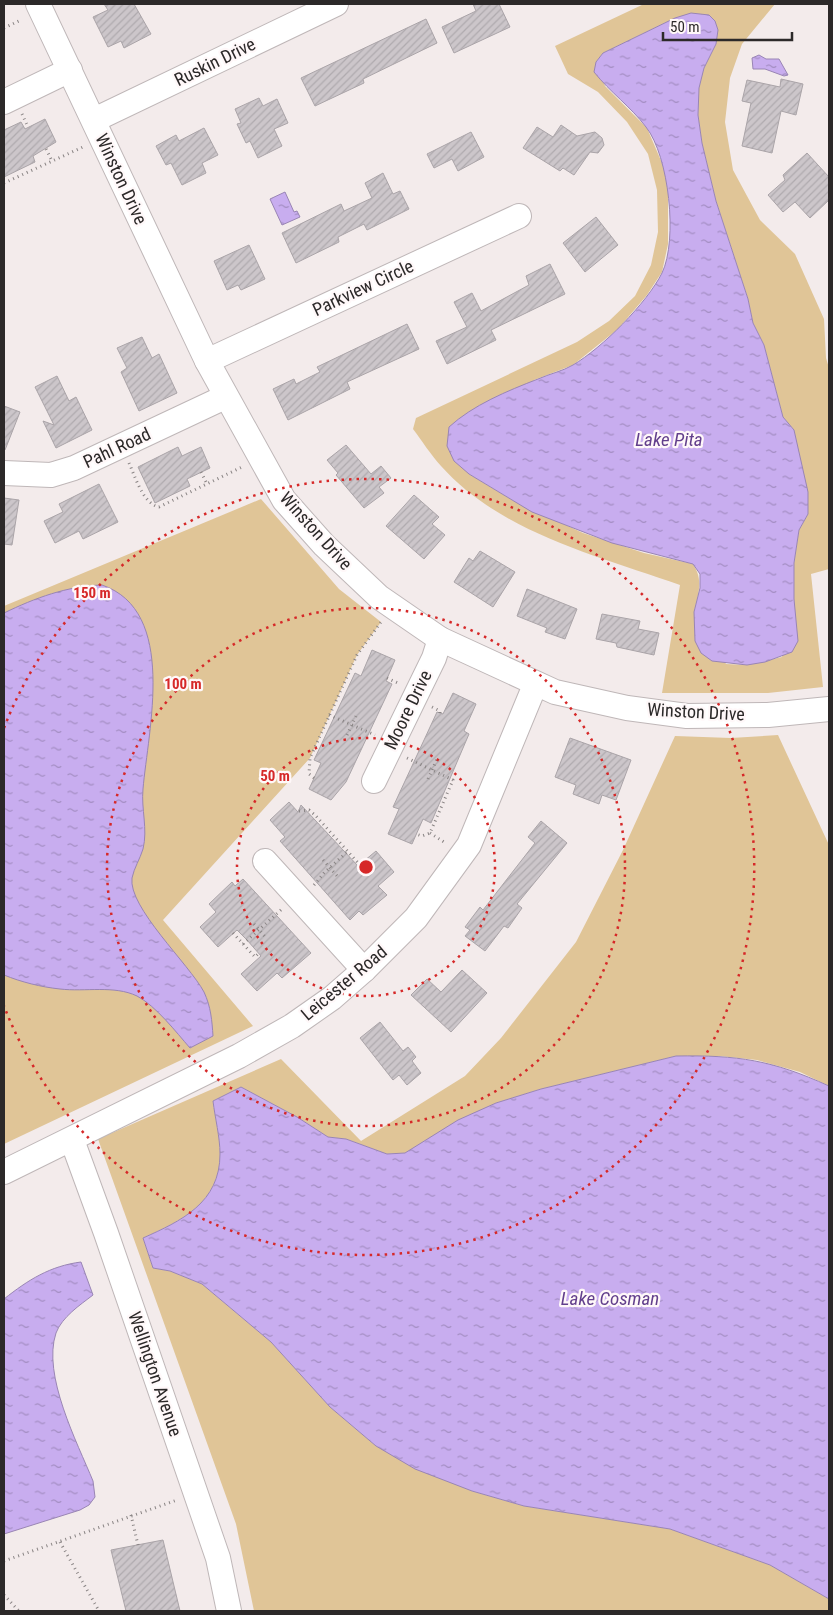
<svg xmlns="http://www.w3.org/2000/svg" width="833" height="1615" viewBox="0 0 833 1615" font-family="'Roboto Condensed',sans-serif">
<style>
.green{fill:#e0c597;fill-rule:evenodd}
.water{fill:url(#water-ripples);stroke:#9985b4}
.building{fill:url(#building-hatch);stroke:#aaa4a8}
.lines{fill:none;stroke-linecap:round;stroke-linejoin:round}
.minor-casing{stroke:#bfb7b8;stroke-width:26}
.path{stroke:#898484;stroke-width:3;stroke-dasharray:1 4;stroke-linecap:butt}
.minor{stroke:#fff;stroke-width:24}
.ring{fill:none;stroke:#d62828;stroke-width:2.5;stroke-dasharray:2.5 5}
.labels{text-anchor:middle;stroke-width:4.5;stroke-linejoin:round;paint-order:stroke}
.street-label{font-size:18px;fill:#2c2929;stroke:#fff8f9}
.water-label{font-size:19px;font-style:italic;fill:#623f8c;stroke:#fff8f9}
.centre{fill:#d62828;stroke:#fff8f9;stroke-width:2.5}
.ring-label{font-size:15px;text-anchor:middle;font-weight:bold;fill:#d62828;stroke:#fff8f9;stroke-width:4.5;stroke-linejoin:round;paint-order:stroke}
</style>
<defs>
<pattern id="water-ripples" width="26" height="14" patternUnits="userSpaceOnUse" patternTransform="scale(1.25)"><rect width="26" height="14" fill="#c8adef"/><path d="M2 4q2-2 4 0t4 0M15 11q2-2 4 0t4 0" fill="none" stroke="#a38dc2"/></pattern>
<pattern id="building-hatch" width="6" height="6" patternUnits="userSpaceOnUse" patternTransform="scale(1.25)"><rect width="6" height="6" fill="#ccc6ca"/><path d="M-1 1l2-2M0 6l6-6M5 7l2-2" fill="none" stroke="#afaaae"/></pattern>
</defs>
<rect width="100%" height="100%" fill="#f3ebeb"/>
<!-- green -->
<g class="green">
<path d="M 644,4 L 775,4 L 742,44 L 730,78 L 725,122 L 733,170 L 760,220 L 795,254 L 824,319 L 826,358 L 829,368 L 829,569 L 811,574 L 823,687 L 768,693 L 662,693 L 680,585 C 598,556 501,533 441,466 C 431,455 422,441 413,429 L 416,418 L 577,342 L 609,321 L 635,296 L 651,265 L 658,232 L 657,190 L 648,154 L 627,122 L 598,92 L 568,74 L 555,46 ZM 675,18 L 716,44 L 704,68 L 699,88 L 698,115 L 702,143 L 716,201 L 748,299 L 753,323 L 764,345 L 783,417 L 794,430 L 808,514 L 799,530 L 794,563 L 794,599 L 782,657 L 747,665 L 726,664 L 694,612 C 698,594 704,581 693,564 L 644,553 L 583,533 L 512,500 L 469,474 L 534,380 L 573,365 L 618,329 L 647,295 L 662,272 L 668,244 L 668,194 L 665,170 L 647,128 L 605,86 L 596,62 L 603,53 Z"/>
<polygon points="261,499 339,589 381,622 357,655 310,758 163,920 253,1026 4,1144 4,606"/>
<path d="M 778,735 L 829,845 L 829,1086 L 800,1072 L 757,1060 L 720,1056 L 676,1056 L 541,1089 L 496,1103 L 405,1153 L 387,1154 L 346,1139 L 328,1137 L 297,1117 L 241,1087 L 213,1101 C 215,1118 220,1137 220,1154 C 220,1203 181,1221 143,1238 L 153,1268 L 170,1271 L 202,1284 L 271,1342 L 330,1407 L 376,1446 L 472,1491 L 524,1506 L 670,1529 L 770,1565 L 829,1599 L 829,1611 L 254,1611 L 236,1524 L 98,1139 L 281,1059 L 361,1141 L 465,1076 L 501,1038 L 576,942 L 623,850 L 675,736 L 731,738 Z"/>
</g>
<!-- water -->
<g class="water">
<path d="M 691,13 L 709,15 L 715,21 L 718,30 L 716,44 L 704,68 L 699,88 L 698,115 L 702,143 L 716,201 L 748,299 L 753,323 L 764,345 L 783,417 L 794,430 L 808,492 L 808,514 L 799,530 L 794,563 L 794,599 L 798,641 L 792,652 L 765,662 L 747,665 L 712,661 L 701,653 L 695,641 L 694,612 L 700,588 L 700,574 L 693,564 L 612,543 L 532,512 L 469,474 L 454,461 L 447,446 L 449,427 C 473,405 507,391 538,379 C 549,374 563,371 573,365 C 602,348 647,303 662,273 C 678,240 669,156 646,127 C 631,107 610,92 594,72 L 596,62 L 603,53 L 675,18 Z"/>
<polygon points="759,55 766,59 779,59 788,75 784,76 765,69 753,69 752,58"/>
<polygon points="285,192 294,212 297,211 300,217 282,225 270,199"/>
<path d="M 102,585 C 178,611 148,730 143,789 C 141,809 148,829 143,849 C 140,859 134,868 132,878 C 128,907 189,964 204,992 C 211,1007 212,1021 213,1036 L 190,1048 C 176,1032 156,1006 137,996 C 114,985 85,992 60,989 C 41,987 21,982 4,975 L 4,613 C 35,598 67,586 102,585 Z"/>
<path d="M 676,1056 C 738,1055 772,1060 829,1086 L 829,1599 L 770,1565 L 670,1529 L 524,1506 L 472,1491 L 415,1469 L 376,1446 L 330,1407 L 271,1342 L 202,1284 L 170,1271 L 153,1268 L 143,1238 C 181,1221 220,1203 220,1154 C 220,1137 215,1118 213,1101 L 241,1087 L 297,1117 L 328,1137 L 346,1139 L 387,1154 L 405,1153 L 458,1120 L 496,1103 L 541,1089 Z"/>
<path d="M 81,1262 L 93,1295 C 80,1305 62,1317 56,1333 C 42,1375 77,1442 93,1481 L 95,1497 L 89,1505 L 80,1510 L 4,1534 L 4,1299 C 28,1280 50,1266 81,1262 Z"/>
</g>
<!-- building -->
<g class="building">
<polygon points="104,4 134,4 151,34 124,48 121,41 108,47 93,17 108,10"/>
<polygon points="473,4 499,4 510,27 454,53 442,27 476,11"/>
<polygon points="426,19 437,43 363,79 364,83 315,106 301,78"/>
<polygon points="781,79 803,84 796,115 781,111 772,153 742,146 751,103 742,101 747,80 780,87"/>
<polygon points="259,98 263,106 277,99 288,123 274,129 282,146 258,158 250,141 246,143 237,124 241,123 235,109"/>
<polygon points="45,119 56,142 33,156 35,162 4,177 4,130 21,122 25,129"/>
<polygon points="561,125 577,136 595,132 602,138 604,145 598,153 590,152 574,175 563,168 560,171 523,148 537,127 553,137"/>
<polygon points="204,128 218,155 202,163 206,173 182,185 171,163 166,165 156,146 176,135 179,141"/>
<polygon points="471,132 484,157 458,171 452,159 434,168 427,154"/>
<polygon points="807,153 829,177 829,200 810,218 795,202 783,212 768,195 785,180 783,175"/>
<polygon points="383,173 393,194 400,191 409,209 367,230 364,224 338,237 339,242 296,263 282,233 341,204 344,211 372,198 365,183"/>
<polygon points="596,217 618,245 585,272 563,243"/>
<polygon points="249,245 265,279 241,290 238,285 227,290 214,261"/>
<polygon points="550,264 565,294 491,330 496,340 447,364 436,341 467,327 454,302 472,293 481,311 529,285 526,276"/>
<polygon points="407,324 419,349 347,382 350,389 288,420 273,389 294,379 296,384 320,372 317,367"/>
<polygon points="142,337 152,358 159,354 177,393 139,411 121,372 127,368 117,348"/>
<polygon points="57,376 69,401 76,397 92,430 56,448 43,421 54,425 35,387"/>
<polygon points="4,406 20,412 5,450 4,450"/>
<polygon points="346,445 371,474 381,466 391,478 379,487 384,493 364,508 336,475 338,473 327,460"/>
<polygon points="178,447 182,456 201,447 210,468 187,479 190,486 155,503 138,467"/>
<polygon points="99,484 118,522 83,539 79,531 55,543 44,521 63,512 59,504"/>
<polygon points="414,495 439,517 432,524 445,535 424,559 386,526"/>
<polygon points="4,498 19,500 12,545 4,544"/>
<polygon points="480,551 515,572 493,607 454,582 469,558 473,561"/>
<polygon points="527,589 577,609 565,639 545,632 547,628 517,616"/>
<polygon points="602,614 640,621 638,629 659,633 654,655 617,647 616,643 596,639"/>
<polygon points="372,650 395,660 386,681 392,684 346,782 331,800 309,789 321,763 314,760 355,673 361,676"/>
<polygon points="453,693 476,704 464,731 469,734 431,823 423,819 412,844 388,834 399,809 393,807 437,712 443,714"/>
<polygon points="570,738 631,760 616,800 602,795 599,804 573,794 576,785 555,777"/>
<polygon points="289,802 298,812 301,805 358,866 376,851 394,872 378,886 387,895 363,915 359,911 350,920 280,841 285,837 270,820"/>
<polygon points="541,821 567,843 517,904 522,908 508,928 504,926 485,951 465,936 470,930 465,927 480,907 483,910 535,843 528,837"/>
<polygon points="243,879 311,953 282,978 277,973 257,991 241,974 261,956 247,940 237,930 218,947 200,927 216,912 209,904 232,882 235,886"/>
<polygon points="462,970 487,993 451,1032 411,995 427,979 441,992"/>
<polygon points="380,1022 403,1051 408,1047 416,1057 412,1061 421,1073 407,1085 399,1075 393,1080 360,1038"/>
<polygon points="163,1540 180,1611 126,1611 111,1550"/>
</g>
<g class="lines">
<defs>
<g id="minor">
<polyline points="38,4 207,361 284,500 324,545 379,597 440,639 555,692 627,708 687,716 768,715 829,709"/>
<polyline points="4,102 70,70"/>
<polyline points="94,120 336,4"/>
<polyline points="207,361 519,216"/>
<polyline points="4,473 51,475 74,468 225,397"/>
<polyline points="374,781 434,658 440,639"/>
<polyline points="265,861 364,970"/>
<polyline points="72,1140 106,1233 218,1558 229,1611"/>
<polyline points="4,1172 239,1056 292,1026 332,998 364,970 416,918 469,845 535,685"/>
</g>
</defs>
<!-- minor casing -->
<use href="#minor" class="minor-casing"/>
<!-- path -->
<g class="path">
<polyline points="4,28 21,20"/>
<polyline points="22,114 28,127"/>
<polyline points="46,149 52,161"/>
<polyline points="4,183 83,147"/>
<path d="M 129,463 C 135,476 143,504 159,507 L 242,467"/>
<polyline points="201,472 207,484"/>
<polyline points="387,678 400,684"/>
<polyline points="432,707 440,711 440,713"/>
<polyline points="329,715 375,735"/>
<polyline points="347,735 357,714"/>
<polyline points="407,758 453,780 430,833 422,836 416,834"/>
<polyline points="314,778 309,774 310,758 357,655 381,622"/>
<polyline points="428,779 437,759"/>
<polyline points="299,811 309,810 315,815 360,865"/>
<polyline points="430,833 444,842"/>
<polyline points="323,860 338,877"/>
<polyline points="314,885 324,873 348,851"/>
<polyline points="254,924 267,939"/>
<polyline points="233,933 255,957 259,953"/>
<polyline points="243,944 282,909"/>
<polyline points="131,1515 138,1545"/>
<polyline points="60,1542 99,1611"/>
<polyline points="4,1561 177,1500"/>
<polyline points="4,1595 19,1611"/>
</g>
<!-- minor -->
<use href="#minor" class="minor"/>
</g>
<!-- distance rings -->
<g class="ring">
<circle cx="366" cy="867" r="129"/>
<circle cx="366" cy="867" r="259"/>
<path d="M4 728A388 388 0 1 1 4 1006"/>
</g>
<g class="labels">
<!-- street labels -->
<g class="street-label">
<text transform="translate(215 62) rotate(-26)" y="6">Ruskin Drive</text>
<text transform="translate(121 179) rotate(65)" y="6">Winston Drive</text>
<text transform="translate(363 288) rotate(-25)" y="6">Parkview Circle</text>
<text transform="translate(117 448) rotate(-25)" y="6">Pahl Road</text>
<text transform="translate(316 531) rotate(48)" y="6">Winston Drive</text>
<text transform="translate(408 710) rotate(-64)" y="6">Moore Drive</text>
<text transform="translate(696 712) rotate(3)" y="6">Winston Drive</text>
<text transform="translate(344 983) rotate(-40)" y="6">Leicester Road</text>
<text transform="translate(155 1374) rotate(71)" y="6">Wellington Avenue</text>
</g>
<!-- water labels -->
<g class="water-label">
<text x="669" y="446">Lake Pita</text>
<text x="610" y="1305">Lake Cosman</text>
</g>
</g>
<circle cx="366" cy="867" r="8" class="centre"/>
<g class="ring-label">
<text x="92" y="598">150 m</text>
<text x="183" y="689">100 m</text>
<text x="275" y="781">50 m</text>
</g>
<!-- border -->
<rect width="833" height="1615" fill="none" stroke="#2c2929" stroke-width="10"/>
<!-- scale -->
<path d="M663 32v8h129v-8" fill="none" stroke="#2c2929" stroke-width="2.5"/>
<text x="670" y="32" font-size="15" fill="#2c2929" stroke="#fff8f9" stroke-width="4" paint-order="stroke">50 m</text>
</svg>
